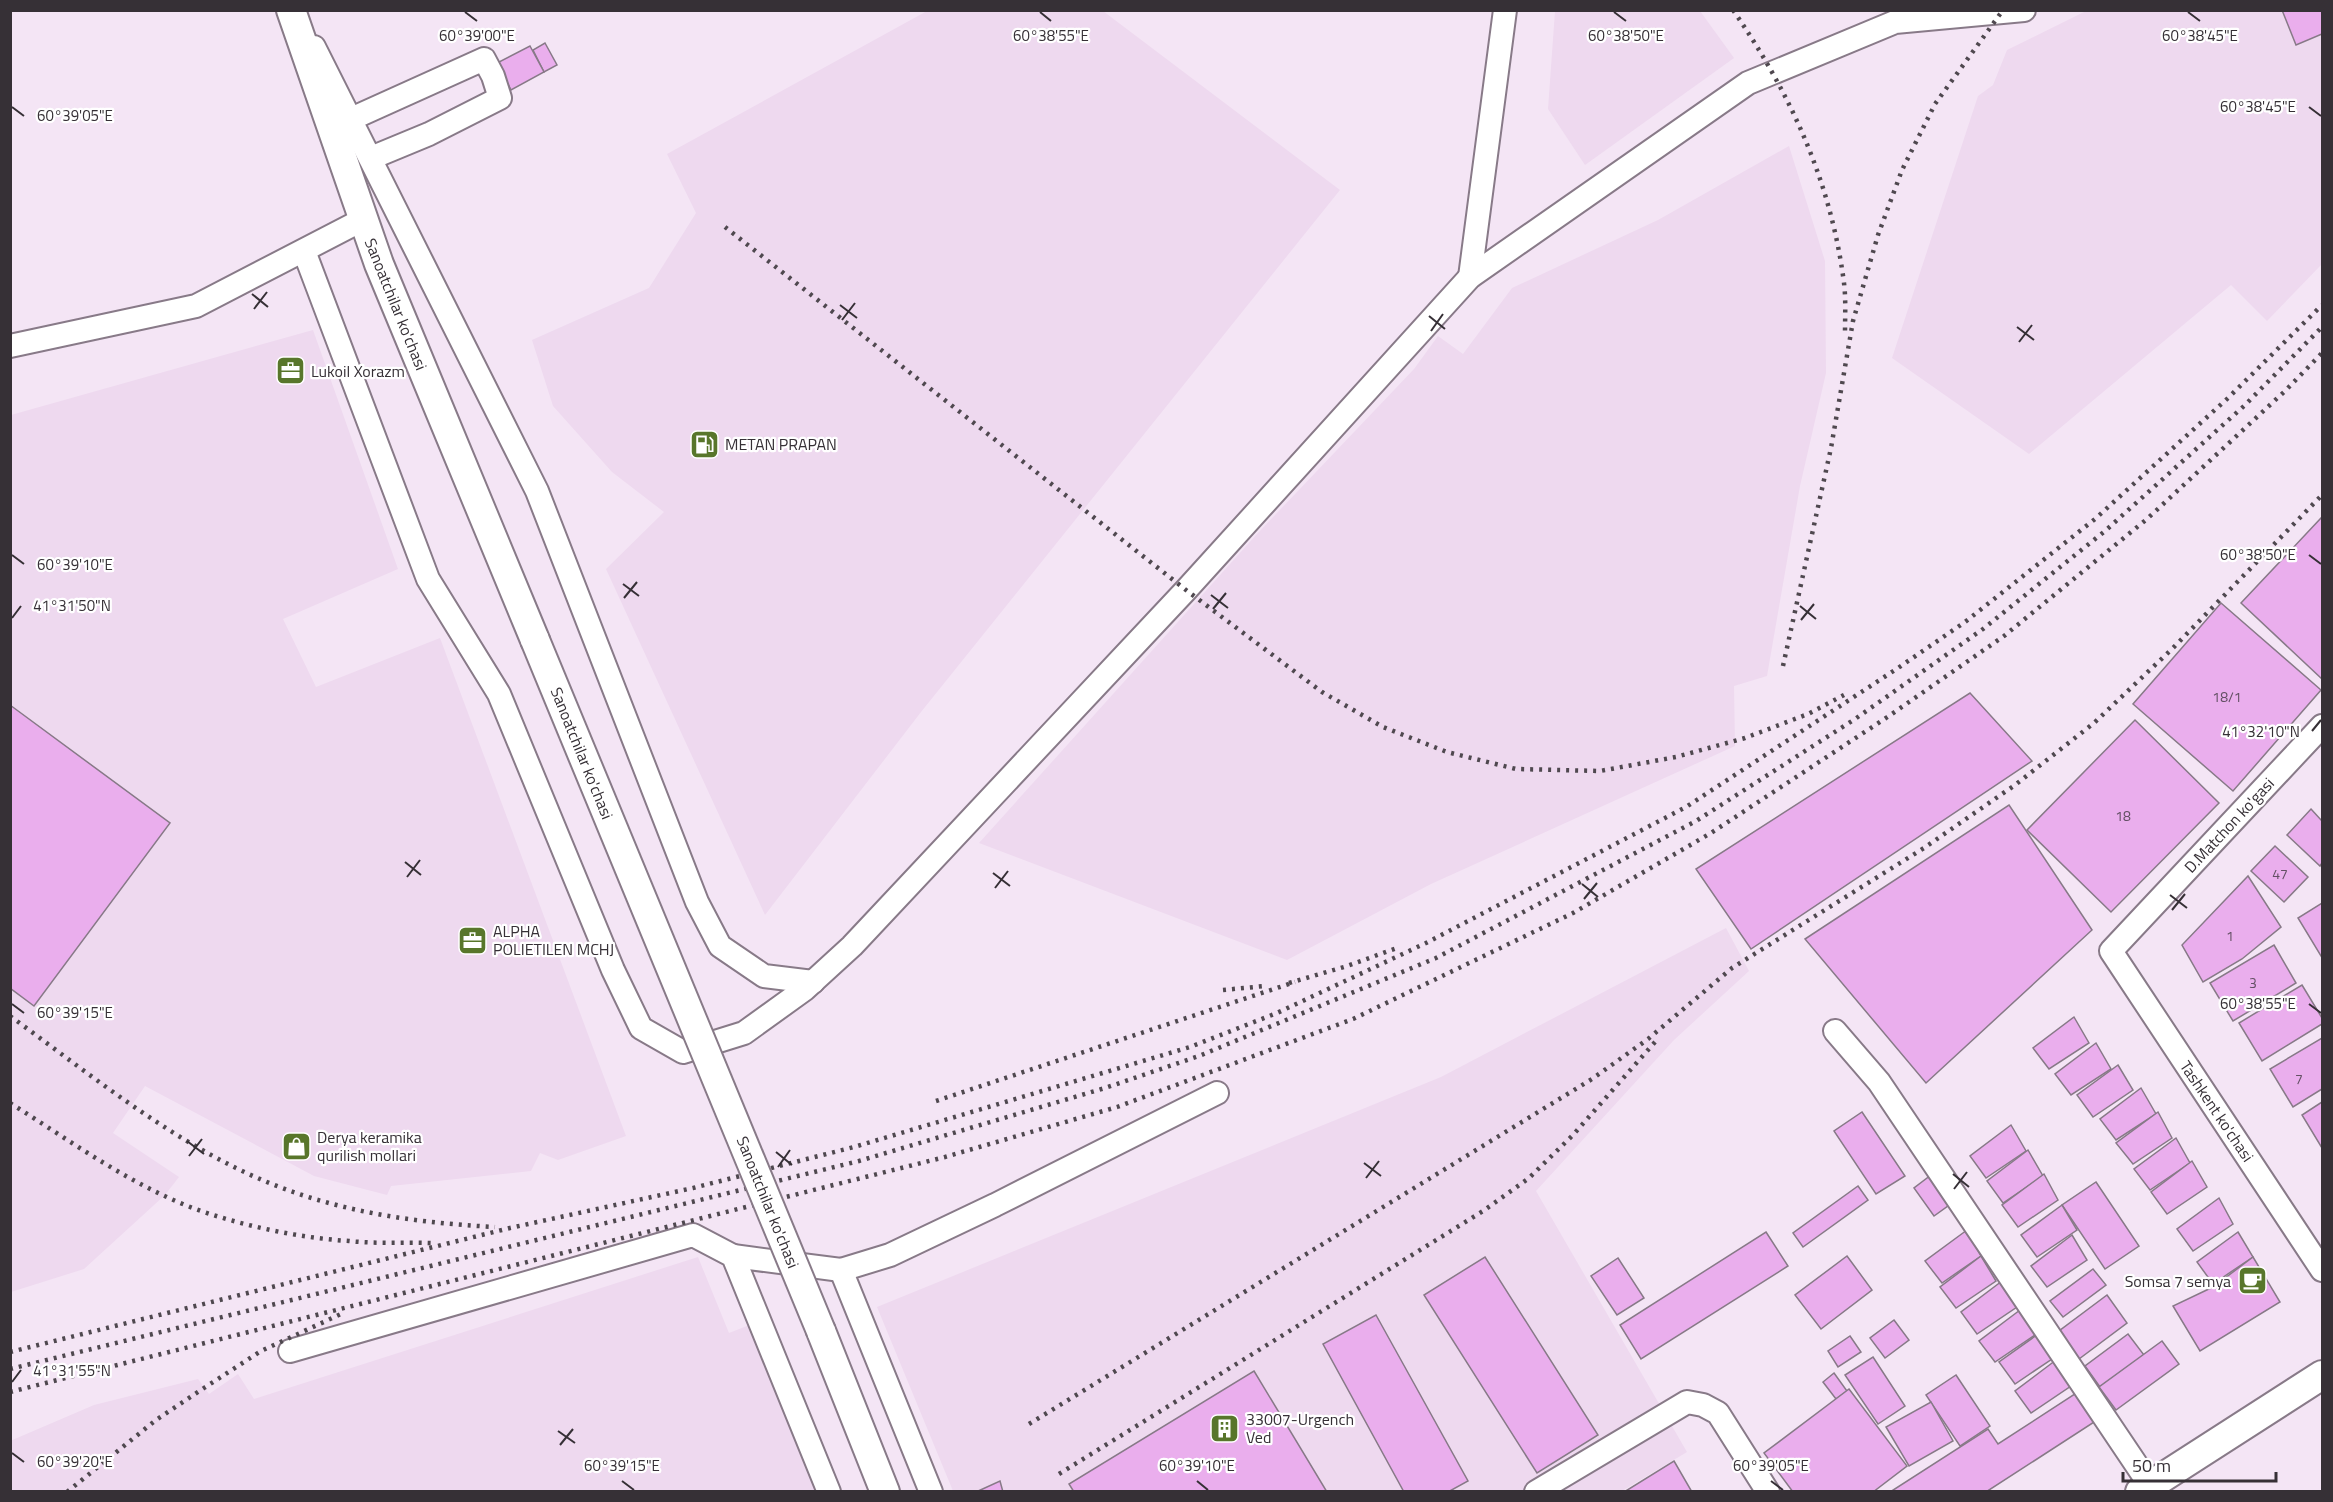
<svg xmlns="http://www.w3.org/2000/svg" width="2333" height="1502" viewBox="0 0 2333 1502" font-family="'Titillium Web',sans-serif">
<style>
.built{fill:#eed9ef}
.building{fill:#eaaeed;stroke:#877987;stroke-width:1.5}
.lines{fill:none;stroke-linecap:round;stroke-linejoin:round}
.minor-casing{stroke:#887a88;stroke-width:26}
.major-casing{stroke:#887a88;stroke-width:32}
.minor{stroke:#fff;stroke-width:22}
.major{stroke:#fff;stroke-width:28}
.rail{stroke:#4f484f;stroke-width:4.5;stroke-dasharray:3 6;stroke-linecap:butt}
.major-bridge-casing{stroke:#887a88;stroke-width:32;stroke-linecap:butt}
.major-bridge{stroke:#fff;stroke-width:28}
.ticks{fill:none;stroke:#363036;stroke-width:2}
.labels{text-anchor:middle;stroke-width:4.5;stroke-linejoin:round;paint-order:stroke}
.number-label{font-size:14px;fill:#635064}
.street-label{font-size:16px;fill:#363036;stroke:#fff}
.poi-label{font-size:16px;fill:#363036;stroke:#fff;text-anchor:start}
.ticks-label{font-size:15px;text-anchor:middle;fill:#363036;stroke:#fff;stroke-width:4.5;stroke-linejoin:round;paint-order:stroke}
</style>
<rect width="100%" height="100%" fill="#f4e5f5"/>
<!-- built -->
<g class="built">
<polygon points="927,11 1103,11 1340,190 921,712 765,915 606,569 664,512 612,472 553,406 532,340 649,288 696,213 667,154"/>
<polygon points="1555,11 1700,11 1734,58 1585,165 1548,109"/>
<polygon points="2086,11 2322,11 2322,264 2267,321 2231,285 2029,454 1892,358 1978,96 1993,85 2007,50"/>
<polygon points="1789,146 1825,261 1826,373 1800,486 1767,676 1734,686 1735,746 1431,884 1287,960 979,843 1257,534 1414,369 1438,336 1463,354 1512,288 1658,220"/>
<polygon points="313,330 398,569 283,619 316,687 440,638 626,1136 558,1160 540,1153 531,1171 391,1186 387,1195 314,1176 145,1086 113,1133 179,1177 165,1195 84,1269 11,1292 11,415"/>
<polygon points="1726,928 1749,971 1674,1040 1536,1191 1687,1452 1622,1491 953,1491 877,1307 1441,1077"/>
<polygon points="698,1257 729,1333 752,1324 822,1491 11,1491 10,1441 94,1405 198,1379 209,1394 238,1374 254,1399"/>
</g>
<!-- building -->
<g class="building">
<polygon points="2282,10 2322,10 2322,34 2296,45"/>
<polygon points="545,43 557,65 544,72 533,50"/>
<polygon points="530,46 544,72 511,90 497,63"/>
<polygon points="2322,517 2322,679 2241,603"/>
<polygon points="2221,603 2321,690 2233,791 2133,704"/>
<polygon points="1970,693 2032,761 1751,949 1696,869"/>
<polygon points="10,705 170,823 34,1006 10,988"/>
<polygon points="2135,720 2219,803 2111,912 2027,830"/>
<polygon points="2009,805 2092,930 1926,1083 1805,939"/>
<polygon points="2311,809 2322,821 2322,863 2320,866 2287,835"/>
<polygon points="2275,846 2308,877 2284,902 2251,871"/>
<polygon points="2248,876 2281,927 2242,959 2203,982 2182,945"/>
<polygon points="2322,903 2322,954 2321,956 2298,918"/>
<polygon points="2274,945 2296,983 2233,1021 2210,983"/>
<polygon points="2302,985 2322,1018 2322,1024 2262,1061 2239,1023"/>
<polygon points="2074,1017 2089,1043 2049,1069 2033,1048"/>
<polygon points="2322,1038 2322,1089 2293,1107 2270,1069"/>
<polygon points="2096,1043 2111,1069 2071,1095 2055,1074"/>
<polygon points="2118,1065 2133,1090 2093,1117 2077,1095"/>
<polygon points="2141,1088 2156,1114 2116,1140 2100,1119"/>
<polygon points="2322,1102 2322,1148 2302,1115"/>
<polygon points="1862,1112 1905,1176 1876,1194 1834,1131"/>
<polygon points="2158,1112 2172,1138 2133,1164 2116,1143"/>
<polygon points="2011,1125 2026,1151 1986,1178 1970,1156"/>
<polygon points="2176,1138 2190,1163 2150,1190 2134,1169"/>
<polygon points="2028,1150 2043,1176 2003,1203 1987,1181"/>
<polygon points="2192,1161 2207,1187 2167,1214 2151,1192"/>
<polygon points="2044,1174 2058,1200 2018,1227 2002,1205"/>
<polygon points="1931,1175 1952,1203 1934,1216 1914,1188"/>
<polygon points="2096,1182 2139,1246 2105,1269 2062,1205"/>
<polygon points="1858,1186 1868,1200 1803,1247 1793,1233"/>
<polygon points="2219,1198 2233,1224 2193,1251 2177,1229"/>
<polygon points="2062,1205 2077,1230 2037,1257 2021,1235"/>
<polygon points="1967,1230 1981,1256 1942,1283 1925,1261"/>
<polygon points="1766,1232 1788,1266 1641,1359 1620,1325"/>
<polygon points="2238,1232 2253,1257 2213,1284 2197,1262"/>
<polygon points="2072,1235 2087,1260 2047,1287 2031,1266"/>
<polygon points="1847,1256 1872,1290 1821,1329 1795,1295"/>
<polygon points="1981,1256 1996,1281 1956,1308 1940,1287"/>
<polygon points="1485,1257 1598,1435 1537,1473 1424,1295"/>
<polygon points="2253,1257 2280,1302 2200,1351 2173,1306 2213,1287"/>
<polygon points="1618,1258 1644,1298 1617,1315 1591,1276"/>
<polygon points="2093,1269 2106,1285 2063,1317 2050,1301"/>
<polygon points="2002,1281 2017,1307 1977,1334 1961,1312"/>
<polygon points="2107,1295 2127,1323 2079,1359 2059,1331"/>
<polygon points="2020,1310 2035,1335 1995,1362 1979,1341"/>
<polygon points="1376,1315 1468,1481 1448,1492 1404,1492 1323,1344"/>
<polygon points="1894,1320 1909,1340 1885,1358 1870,1338"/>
<polygon points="2041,1332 2055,1357 2015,1384 1999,1362"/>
<polygon points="2128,1334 2144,1355 2100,1387 2085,1366"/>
<polygon points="1850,1336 1861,1352 1838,1367 1828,1351"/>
<polygon points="2162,1341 2179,1364 2116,1410 2099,1387"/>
<polygon points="1873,1357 1905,1406 1878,1424 1845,1375"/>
<polygon points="2056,1360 2071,1386 2031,1413 2015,1391"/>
<polygon points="1254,1371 1327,1492 1074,1492 1069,1484"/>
<polygon points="1834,1373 1847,1391 1836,1399 1823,1382"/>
<polygon points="1956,1375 1990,1426 1960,1446 1926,1395"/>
<polygon points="2087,1386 2105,1415 1986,1492 1890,1492 1988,1429 1998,1444"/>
<polygon points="1849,1389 1907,1466 1873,1492 1793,1492 1764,1453"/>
<polygon points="1931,1402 1953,1441 1909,1466 1886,1427"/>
<polygon points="1674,1461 1692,1492 1624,1492"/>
<polygon points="1000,1481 1003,1492 976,1492"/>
</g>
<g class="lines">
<defs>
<g id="minor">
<polyline points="314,47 537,491 697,902 720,946 764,976 813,982"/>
<polyline points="351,119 484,59 493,76 500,98 429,134 371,158"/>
<polyline points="304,251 428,579 499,694 613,970 641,1028 683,1052 744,1033 805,989 852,946 1186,590 1470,277 1748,83 1895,22 2024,10"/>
<polyline points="1470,277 1505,10"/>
<polyline points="10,346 196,306 362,220"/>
<polyline points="2322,726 2111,951 2322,1270"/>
<polyline points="1835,1031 1879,1082 2150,1485"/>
<polyline points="733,1256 841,1270"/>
<polyline points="290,1351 693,1235 733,1256 829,1492"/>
<polyline points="931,1492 841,1270 890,1255 995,1205 1217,1093"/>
<polyline points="1536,1492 1687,1402 1703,1405 1718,1413 1768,1492"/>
</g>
<g id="major">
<polyline points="291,10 379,264 535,640"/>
<polyline points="821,1331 885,1492"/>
<polyline points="2140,1492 2322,1375"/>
</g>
</defs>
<!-- minor casing -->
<use href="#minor" class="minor-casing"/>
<!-- major casing -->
<use href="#major" class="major-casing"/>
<!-- minor -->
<use href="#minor" class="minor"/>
<!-- major -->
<use href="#major" class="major"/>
<!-- rail -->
<g class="rail">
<path d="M 1733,10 C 1791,94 1831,182 1844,283 C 1846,299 1845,317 1845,333"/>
<polyline points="725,227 1186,590 1322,692 1383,727 1447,752 1516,769 1600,771 1676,757 1745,738 1808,714 1844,695"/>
<polyline points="1783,666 1831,448 1853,321 1878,235 1902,170 1935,104 2003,10"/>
<polyline points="1289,983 1344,967 1400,947"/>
<polyline points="1223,990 1265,986"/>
<path d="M 10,1016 C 83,1069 155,1128 236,1168 C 319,1209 403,1222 495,1227"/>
<polyline points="936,1101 1295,982"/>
<path d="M 10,1103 C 74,1143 138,1191 210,1214 C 254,1228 302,1238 349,1241 C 376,1244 404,1242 431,1243"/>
<polyline points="10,1352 510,1228 693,1188 854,1147 1190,1047 1277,1013 1426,943 1686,807 1898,668 1965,622 2095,519 2228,398 2322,305"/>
<polyline points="10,1369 859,1161 1105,1088 1199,1056 1436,958 1696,821 1855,719 1983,629 2105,531 2244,406 2322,327"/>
<polyline points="10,1392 945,1157 1117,1107 1353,1019 1573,913 1711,833 1886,718 2004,636 2147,519 2285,391 2322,353"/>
<polyline points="1029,1424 1592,1079 1648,1039 1732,968 1924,848 2015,785 2094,723 2173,648 2322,495"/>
<polyline points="1059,1474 1483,1211 1529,1178 1573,1135 1656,1041"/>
<polyline points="67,1492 156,1420 204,1388 261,1351 341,1314"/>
</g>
<defs>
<polyline id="major-bridge" points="535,640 821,1331"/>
</defs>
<!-- major-bridge casing -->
<use href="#major-bridge" class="major-bridge-casing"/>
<!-- major-bridge -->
<use href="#major-bridge" class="major-bridge"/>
</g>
<!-- ticks -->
<path class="ticks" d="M 465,12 L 477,21M 1040,12 L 1051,21M 1614,12 L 1626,21M 2188,12 L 2200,21M 12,107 L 24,116M 2309,107 L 2321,116M 252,294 L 268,307M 840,305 L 857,318M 254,309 L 267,292M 1429,316 L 1445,329M 842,320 L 855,303M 2017,327 L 2034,340M 1431,331 L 1443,314M 2019,342 L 2032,325M 12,555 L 24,564M 2309,555 L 2321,564M 623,584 L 639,596M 1211,595 L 1228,608M 624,598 L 637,582M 1800,606 L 1816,619M 1213,609 L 1226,593M 12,618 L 21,606M 1801,620 L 1814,604M 2312,731 L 2321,720M 405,862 L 421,875M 993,873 L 1010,886M 407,877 L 420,860M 1582,884 L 1598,897M 995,888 L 1008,871M 2170,895 L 2187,908M 1584,899 L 1597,883M 2172,910 L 2185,894M 12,1004 L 24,1013M 2309,1004 L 2321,1013M 187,1141 L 204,1154M 776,1152 L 792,1165M 189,1156 L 202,1139M 1364,1163 L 1381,1176M 778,1167 L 790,1150M 1953,1174 L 1969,1187M 1366,1178 L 1379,1161M 1954,1189 L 1967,1172M 12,1382 L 21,1370M 558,1431 L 575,1443M 560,1445 L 573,1429M 12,1453 L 24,1462M 622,1481 L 634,1490M 1197,1481 L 1208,1490M 1771,1481 L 1783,1490"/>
<!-- icons -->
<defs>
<symbol id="office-square" viewBox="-11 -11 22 22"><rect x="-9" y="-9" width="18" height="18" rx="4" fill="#58762b" stroke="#fff"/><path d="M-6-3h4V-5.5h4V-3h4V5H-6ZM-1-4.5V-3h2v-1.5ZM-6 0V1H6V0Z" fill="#fff"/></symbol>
<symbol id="fuel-square" viewBox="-11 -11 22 22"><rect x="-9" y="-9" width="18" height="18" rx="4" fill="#58762b" stroke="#fff"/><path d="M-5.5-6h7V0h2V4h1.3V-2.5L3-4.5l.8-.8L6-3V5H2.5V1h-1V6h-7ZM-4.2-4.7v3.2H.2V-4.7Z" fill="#fff"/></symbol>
<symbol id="shop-square" viewBox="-11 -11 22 22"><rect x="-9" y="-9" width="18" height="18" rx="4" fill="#58762b" stroke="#fff"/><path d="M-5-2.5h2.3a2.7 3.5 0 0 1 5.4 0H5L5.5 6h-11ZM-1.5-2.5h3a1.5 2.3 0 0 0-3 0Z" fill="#fff"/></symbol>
<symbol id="cafe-square" viewBox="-11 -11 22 22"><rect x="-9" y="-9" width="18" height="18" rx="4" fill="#58762b" stroke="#fff"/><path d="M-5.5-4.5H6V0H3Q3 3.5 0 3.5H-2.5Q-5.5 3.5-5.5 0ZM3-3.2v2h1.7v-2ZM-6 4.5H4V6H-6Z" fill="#fff"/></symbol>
<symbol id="building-square" viewBox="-11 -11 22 22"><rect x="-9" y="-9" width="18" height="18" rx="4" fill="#58762b" stroke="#fff"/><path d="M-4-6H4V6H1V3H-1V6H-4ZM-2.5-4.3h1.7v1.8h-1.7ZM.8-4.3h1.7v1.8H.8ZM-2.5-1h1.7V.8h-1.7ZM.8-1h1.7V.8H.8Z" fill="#fff"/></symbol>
</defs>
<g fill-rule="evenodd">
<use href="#office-square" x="274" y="354" width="33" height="33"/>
<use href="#fuel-square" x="688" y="428" width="33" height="33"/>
<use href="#office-square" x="456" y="924" width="33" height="33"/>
<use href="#shop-square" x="280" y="1130" width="33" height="33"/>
<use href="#cafe-square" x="2236" y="1264" width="33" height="33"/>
<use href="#building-square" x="1208" y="1412" width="33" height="33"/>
</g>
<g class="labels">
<!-- number labels -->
<g class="number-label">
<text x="2227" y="702">18/1</text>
<text x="2123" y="821">18</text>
<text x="2280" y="879">47</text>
<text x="2230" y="941">1</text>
<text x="2253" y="988">3</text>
<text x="2299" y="1084">7</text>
</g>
<!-- street labels -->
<g class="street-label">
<text transform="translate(396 304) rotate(68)" y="6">Sanoatchilar ko'chasi</text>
<text transform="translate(582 753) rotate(68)" y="6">Sanoatchilar ko'chasi</text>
<text transform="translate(2229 825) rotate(-47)" y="6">D.Matchon ko'gasi</text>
<text transform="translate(2217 1111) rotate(56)" y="6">Tashkent ko'chasi</text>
<text transform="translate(768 1202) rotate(68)" y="6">Sanoatchilar ko'chasi</text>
</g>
<!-- poi labels -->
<g class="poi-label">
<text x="311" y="377">Lukoil Xorazm</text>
<text x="725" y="450">METAN PRAPAN</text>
<text x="493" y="937">ALPHA<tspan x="493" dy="18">POLIETILEN MCHJ</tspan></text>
<text x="317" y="1143">Derya keramika<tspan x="317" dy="18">qurilish mollari</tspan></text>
<text x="2231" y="1287" text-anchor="end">Somsa 7 semya</text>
<text x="1246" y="1425">33007-Urgench<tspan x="1246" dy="18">Ved</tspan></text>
</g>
</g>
<g class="ticks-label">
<text x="477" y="41">60°39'00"E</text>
<text x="1051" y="41">60°38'55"E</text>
<text x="1626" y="41">60°38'50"E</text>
<text x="2200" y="41">60°38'45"E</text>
<text x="2258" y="112">60°38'45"E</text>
<text x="75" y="121">60°39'05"E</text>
<text x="2258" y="560">60°38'50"E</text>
<text x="75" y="570">60°39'10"E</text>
<text x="72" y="611">41°31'50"N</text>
<text x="2261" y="737">41°32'10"N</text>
<text x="2258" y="1009">60°38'55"E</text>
<text x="75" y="1018">60°39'15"E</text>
<text x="72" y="1376">41°31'55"N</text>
<text x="75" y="1467">60°39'20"E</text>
<text x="622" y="1471">60°39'15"E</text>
<text x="1197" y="1471">60°39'10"E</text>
<text x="1771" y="1471">60°39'05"E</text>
</g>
<!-- border -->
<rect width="2333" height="1502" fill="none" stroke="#363036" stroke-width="24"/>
<!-- scale -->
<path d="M2123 1472v9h153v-9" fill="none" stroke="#363036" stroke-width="3"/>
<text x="2132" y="1472" font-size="18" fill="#363036" stroke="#ffffff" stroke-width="4.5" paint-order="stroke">50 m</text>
</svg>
